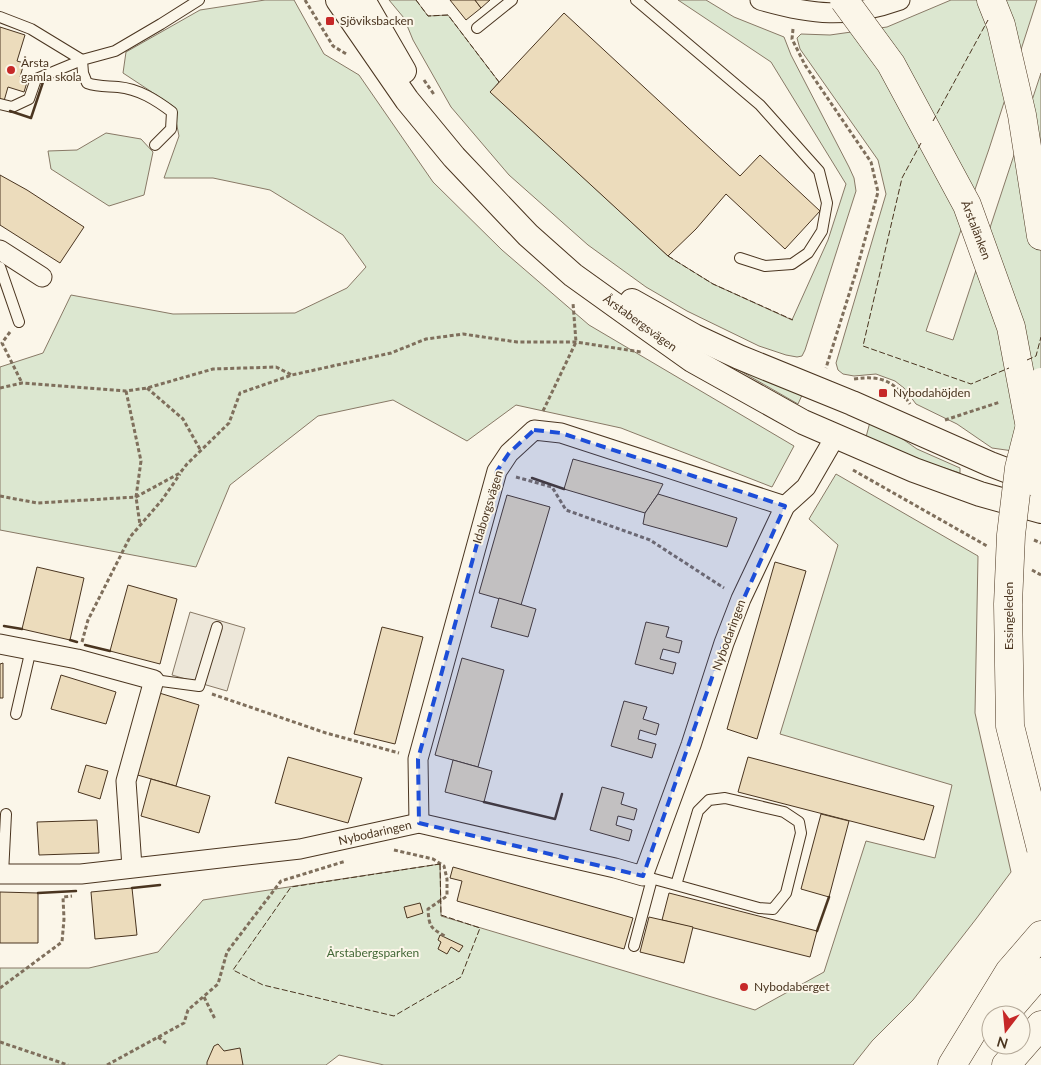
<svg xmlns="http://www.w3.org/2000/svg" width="1041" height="1065" viewBox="0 0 1041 1065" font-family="Lato,sans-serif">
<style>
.green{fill:#dce7d0;stroke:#887966}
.parking{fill:#ede7d9;stroke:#887966}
.building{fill:#ecdcbc;stroke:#4a3520}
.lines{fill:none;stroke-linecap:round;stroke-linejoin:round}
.service-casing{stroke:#4a3520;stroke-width:12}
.minor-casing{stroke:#4a3520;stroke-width:21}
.tertiary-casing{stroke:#4a3520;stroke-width:26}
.secondary-casing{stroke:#4a3520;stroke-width:29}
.motorway-casing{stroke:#4a3520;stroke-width:29}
.path{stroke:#7f6f5c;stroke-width:3;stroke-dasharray:4 2.5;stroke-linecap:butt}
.service{stroke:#fbf6e9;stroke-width:10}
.minor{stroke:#fbf6e9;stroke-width:19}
.tertiary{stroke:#fbf6e9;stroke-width:24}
.secondary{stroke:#fbf6e9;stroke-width:28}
.motorway{stroke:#fbf6e9;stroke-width:28}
.motorway-bridge-casing{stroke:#4a3520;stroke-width:29;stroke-linecap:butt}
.motorway-bridge{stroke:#fbf6e9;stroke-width:28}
.fence{stroke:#4a3520;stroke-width:1;stroke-dasharray:6 2.5;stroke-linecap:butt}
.wall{stroke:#4a3520;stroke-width:2.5}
.marked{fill:#1d4ed8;fill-opacity:0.2;stroke:#1d4ed8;stroke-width:4;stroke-dasharray:10 6;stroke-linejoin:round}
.poi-dot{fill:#c62828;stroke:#fbf6e9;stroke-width:2}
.labels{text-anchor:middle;stroke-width:4;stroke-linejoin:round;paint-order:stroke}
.poi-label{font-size:12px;fill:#4a3520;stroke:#fbf6e9;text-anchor:start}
.street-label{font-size:12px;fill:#4a3520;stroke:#fbf6e9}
.park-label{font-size:12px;fill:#436837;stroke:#fbf6e9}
</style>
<rect width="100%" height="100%" fill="#fbf6e9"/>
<!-- green -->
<g class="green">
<polygon points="265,0 294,0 324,54 359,75 433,182 502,250 589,325 794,446 772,487 621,428 516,405 467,441 393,400 318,416 230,485 196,567 0,530 0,367 43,353 71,295 173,314 295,313 347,288 366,267 343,235 270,190 213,178 164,178 179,136 173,106 123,73 126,52 200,10"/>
<polygon points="389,0 416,0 428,16 448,15 499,82 491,92 668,256 713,284 792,320 828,240 846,184 771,62 678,0 706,0 734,17 784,37 791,55 849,167 854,178 856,191 805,350 802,356 797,357 786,355 759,346 687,311 646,287 588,245 509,175 451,107 413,40 404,18"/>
<polygon points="951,0 1037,0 989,149 926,331 953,340 1041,73 1041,455 992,448 957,424 916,404 904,388 895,381 876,374 854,376 843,374 838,370 836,363 886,194 878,160 800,49 797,38 801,34 830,35 887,27"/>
<polygon points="106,133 141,139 153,152 144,195 109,206 51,169 48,151 77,150"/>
<polygon points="723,361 803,393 798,404"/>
<polygon points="870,422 891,431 917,449 960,468 960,473 929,463 866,437"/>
<polygon points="836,474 978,556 975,713 1011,872 976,919 913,1000 872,1041 853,1065 384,1065 339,1055 326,1065 0,1065 0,968 89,968 158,952 203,900 440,864 441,916 755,1010 824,972 866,841 935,858 952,785 780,734 838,545 809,519"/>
</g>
<!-- parking -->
<polygon class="parking" points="190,612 245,628 227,691 172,675"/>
<!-- building -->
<g class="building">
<polygon points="450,0 475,0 481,8 466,20"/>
<polygon points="475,0 490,0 481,8"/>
<polygon points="564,13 740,176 760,155 820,211 785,249 726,194 696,229 668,256 490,92"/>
<polygon points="0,27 25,35 17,61 24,63 20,77 28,79 24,92 8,87 4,101 0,100"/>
<polygon points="0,175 27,190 84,227 60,263 0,225"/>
<polygon points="573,459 663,484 658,494 645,513 564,489"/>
<polygon points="658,494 737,518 727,547 643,524 645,513"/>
<polygon points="507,495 550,507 521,605 479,593"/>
<polygon points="775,562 806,571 757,739 727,729"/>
<polygon points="37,567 84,578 70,640 22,629"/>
<polygon points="128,585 177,599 160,664 110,651"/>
<polygon points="499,598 536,609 528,637 491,627"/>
<polygon points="646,622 669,627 666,637 682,641 679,653 663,649 660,659 676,663 673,674 635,664"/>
<polygon points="382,627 423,637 395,744 354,734"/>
<polygon points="462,658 504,670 478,767 435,755"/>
<polygon points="3,663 3,698 0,698 0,664"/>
<polygon points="61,675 116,692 106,724 51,709"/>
<polygon points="156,692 199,705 176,786 134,774"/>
<polygon points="624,701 647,707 643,719 659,724 656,735 640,730 638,739 656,744 652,758 611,746"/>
<polygon points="288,757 362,778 348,823 275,803"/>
<polygon points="748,757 934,806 924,840 738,792"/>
<polygon points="453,760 492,771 484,802 445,792"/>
<polygon points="86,765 108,771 100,799 78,792"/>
<polygon points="151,779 210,796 199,833 141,816"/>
<polygon points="602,787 624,793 621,804 637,809 634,820 618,816 616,825 632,830 629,841 590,830"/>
<polygon points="821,814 849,821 829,897 801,889"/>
<polygon points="97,820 99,853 39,855 37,822"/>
<polygon points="453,867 633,918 624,949 457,901 462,881 450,878"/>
<polygon points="132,888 137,935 95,939 91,892"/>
<polygon points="0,892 38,893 38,943 0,943"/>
<polygon points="669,893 817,931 810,957 662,920"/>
<polygon points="420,903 423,913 407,918 404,907"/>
<polygon points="649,917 693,927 684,963 640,952"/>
<polygon points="440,935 463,946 459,952 451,947 447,954 438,949 441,942 438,940"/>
<polygon points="218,1044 224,1051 240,1048 243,1065 207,1065 207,1062 214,1046"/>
</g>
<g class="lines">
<defs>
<g id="service">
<polyline points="636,0 760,105 819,171 827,203 822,231 808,253 792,264 765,266 740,258"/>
<polyline points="0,17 31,29 82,60"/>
<polyline points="477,28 512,0"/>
<polyline points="0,104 12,107 29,99 36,79 82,60"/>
<path d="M 155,145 L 171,129 L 172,112 C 156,100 139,89 118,87 C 107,86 98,87 87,83 L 83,73 L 82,60 L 115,51 L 161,24 L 199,0"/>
<polyline points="0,267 19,322"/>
<polyline points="154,680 199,686 217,627"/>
<polyline points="16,714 31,649"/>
<polyline points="3,874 6,814"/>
<polyline points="643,876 676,885 698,811 709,800 725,798 784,812 799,822 801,833 786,893 773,909 759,908 676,885"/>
<polyline points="634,946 652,879"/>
</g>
<g id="minor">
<path d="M 760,0 C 812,15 847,19 900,0"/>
<polyline points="0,250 42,277"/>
<polyline points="0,644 77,659 154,680 126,781 132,867"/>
<polyline points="419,823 418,759 497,471 509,453 534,430 561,433 785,506"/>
<polyline points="0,874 81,874 300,849 419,823 615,868 643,876 691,745 724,643 741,599 785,506 806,487 835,437"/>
</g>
<g id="tertiary">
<polyline points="338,0 407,100 454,157 528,235 573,275 633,318 692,360 803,422 914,470 980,494 1041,511"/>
<polyline points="363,0 404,71"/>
<polyline points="632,301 694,336 739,357 852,403 990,464 1035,481"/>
</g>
<g id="secondary">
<polyline points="1004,1015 1041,972"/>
<polyline points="952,1065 1009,972 1041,935"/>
<polyline points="1006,1065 1041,1025"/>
</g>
<polyline id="motorway" points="991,0 1001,25 1022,115 1041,236"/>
</defs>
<!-- service casing -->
<use href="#service" class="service-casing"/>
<!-- minor casing -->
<use href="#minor" class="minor-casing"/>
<!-- tertiary casing -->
<use href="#tertiary" class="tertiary-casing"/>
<!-- secondary casing -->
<use href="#secondary" class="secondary-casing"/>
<!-- motorway casing -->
<use href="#motorway" class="motorway-casing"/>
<!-- path -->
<g class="path">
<polyline points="305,0 333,46 348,55"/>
<polyline points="793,29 792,39 805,65 871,162 878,192 856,272 826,368"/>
<polyline points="424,80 435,96"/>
<polyline points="10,332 2,343 22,383"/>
<path d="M 854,379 C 882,375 894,381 910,404"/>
<polyline points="0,388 22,383 126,391 147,388 213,369 276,367 292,375"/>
<polyline points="147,388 183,419 201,451"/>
<polyline points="126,391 141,461 136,497 140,525"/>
<polyline points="543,411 576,342 573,303"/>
<polyline points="945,420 1000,402"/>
<polyline points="853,470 987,546"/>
<polyline points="516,477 552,487 566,510 650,540 724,588"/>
<polyline points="0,496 37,503 136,497 180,473 187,464 229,423 240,393 292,375 391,353 426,339 463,334 517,342 576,342 641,352"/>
<polyline points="1034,540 1041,543"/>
<polyline points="1032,570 1041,575"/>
<polyline points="82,642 88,620 130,537 162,500 180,474"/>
<polyline points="212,694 326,733 399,753"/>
<path d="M 394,850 L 433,859 L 444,866 L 447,879 L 447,896 L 428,909 C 429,926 430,928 445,936"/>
<polyline points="0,988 62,942 64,919 63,897 72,896"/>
<polyline points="204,997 215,1019"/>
<polyline points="158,1037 166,1043"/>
<polyline points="0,1042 68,1065"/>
<polyline points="107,1065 184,1023 188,1010 218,984 227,952 281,881 346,861"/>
</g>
<!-- service -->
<use href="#service" class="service"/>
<!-- minor -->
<use href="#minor" class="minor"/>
<!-- tertiary -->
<use href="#tertiary" class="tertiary"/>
<!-- secondary -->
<use href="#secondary" class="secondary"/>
<!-- motorway -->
<use href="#motorway" class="motorway"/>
<defs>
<g id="motorway-bridge">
<polyline points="844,0 891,64 967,205 1011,327 1041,486"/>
<polyline points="1041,382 1019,468 1011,535 1008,604 1010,726 1041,849"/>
</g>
</defs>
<!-- motorway-bridge casing -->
<use href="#motorway-bridge" class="motorway-bridge-casing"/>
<!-- motorway-bridge -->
<use href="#motorway-bridge" class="motorway-bridge"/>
<!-- fence -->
<g class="fence">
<polyline points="416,0 428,16 448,15 499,82 497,85"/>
<polyline points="933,121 988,20"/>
<polyline points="921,143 902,178 863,346 971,384 1009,368"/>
<polyline points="668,256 713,284 793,320"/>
<polyline points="1027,360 1036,356 1041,337"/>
<polygon points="440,864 441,915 480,928 461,977 394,1016 263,985 233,970 291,887"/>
</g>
<!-- wall -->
<g class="wall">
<polyline points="10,111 31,118 43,82"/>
<polyline points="532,478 564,489"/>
<polyline points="4,626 22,629"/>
<polyline points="70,640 77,642"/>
<polyline points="85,645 110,651"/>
<polyline points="484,802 555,819 562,794"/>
<polyline points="132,888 160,885"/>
<polyline points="38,893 76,891"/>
<polyline points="817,931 829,897"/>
</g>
</g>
<!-- marked area -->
<path class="marked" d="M 534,430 L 561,433 L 785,506 L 724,643 L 643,876 L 419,823 L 418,759 L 497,471 L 509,453 Z"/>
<!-- markers -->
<g class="poi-dot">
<rect x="325" y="16" width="10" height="10" rx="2.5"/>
<circle cx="11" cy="70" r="5"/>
<rect x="878" y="388" width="10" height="10" rx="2.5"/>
<circle cx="744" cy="987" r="5"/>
</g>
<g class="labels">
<!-- poi labels -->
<g class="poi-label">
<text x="340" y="25">Sjöviksbacken</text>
<text x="21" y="67">Årsta<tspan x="21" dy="14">gamla skola</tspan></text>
<text x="893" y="397">Nybodahöjden</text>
<text x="754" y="991">Nybodaberget</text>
</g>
<!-- street labels -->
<g class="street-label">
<text transform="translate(976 230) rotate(69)" y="4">Årstalänken</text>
<text transform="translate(640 323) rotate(36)" y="4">Årstabergsvägen</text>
<text transform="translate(488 507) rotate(-73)" y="4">Idaborgsvägen</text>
<text transform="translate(1009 616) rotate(-90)" y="4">Essingeleden</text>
<text transform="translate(729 635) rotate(-70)" y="4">Nybodaringen</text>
<text transform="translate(375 833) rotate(-13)" y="4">Nybodaringen</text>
</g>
<!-- park labels -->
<g class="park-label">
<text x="373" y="957">Årstabergsparken</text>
</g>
</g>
<!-- north arrow -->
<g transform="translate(1006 1030) rotate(196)"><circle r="24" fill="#fbf6e9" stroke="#b4a999"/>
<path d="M0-4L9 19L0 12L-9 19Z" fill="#c62828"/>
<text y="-8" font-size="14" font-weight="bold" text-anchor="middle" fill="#4a3520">N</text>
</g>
</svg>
